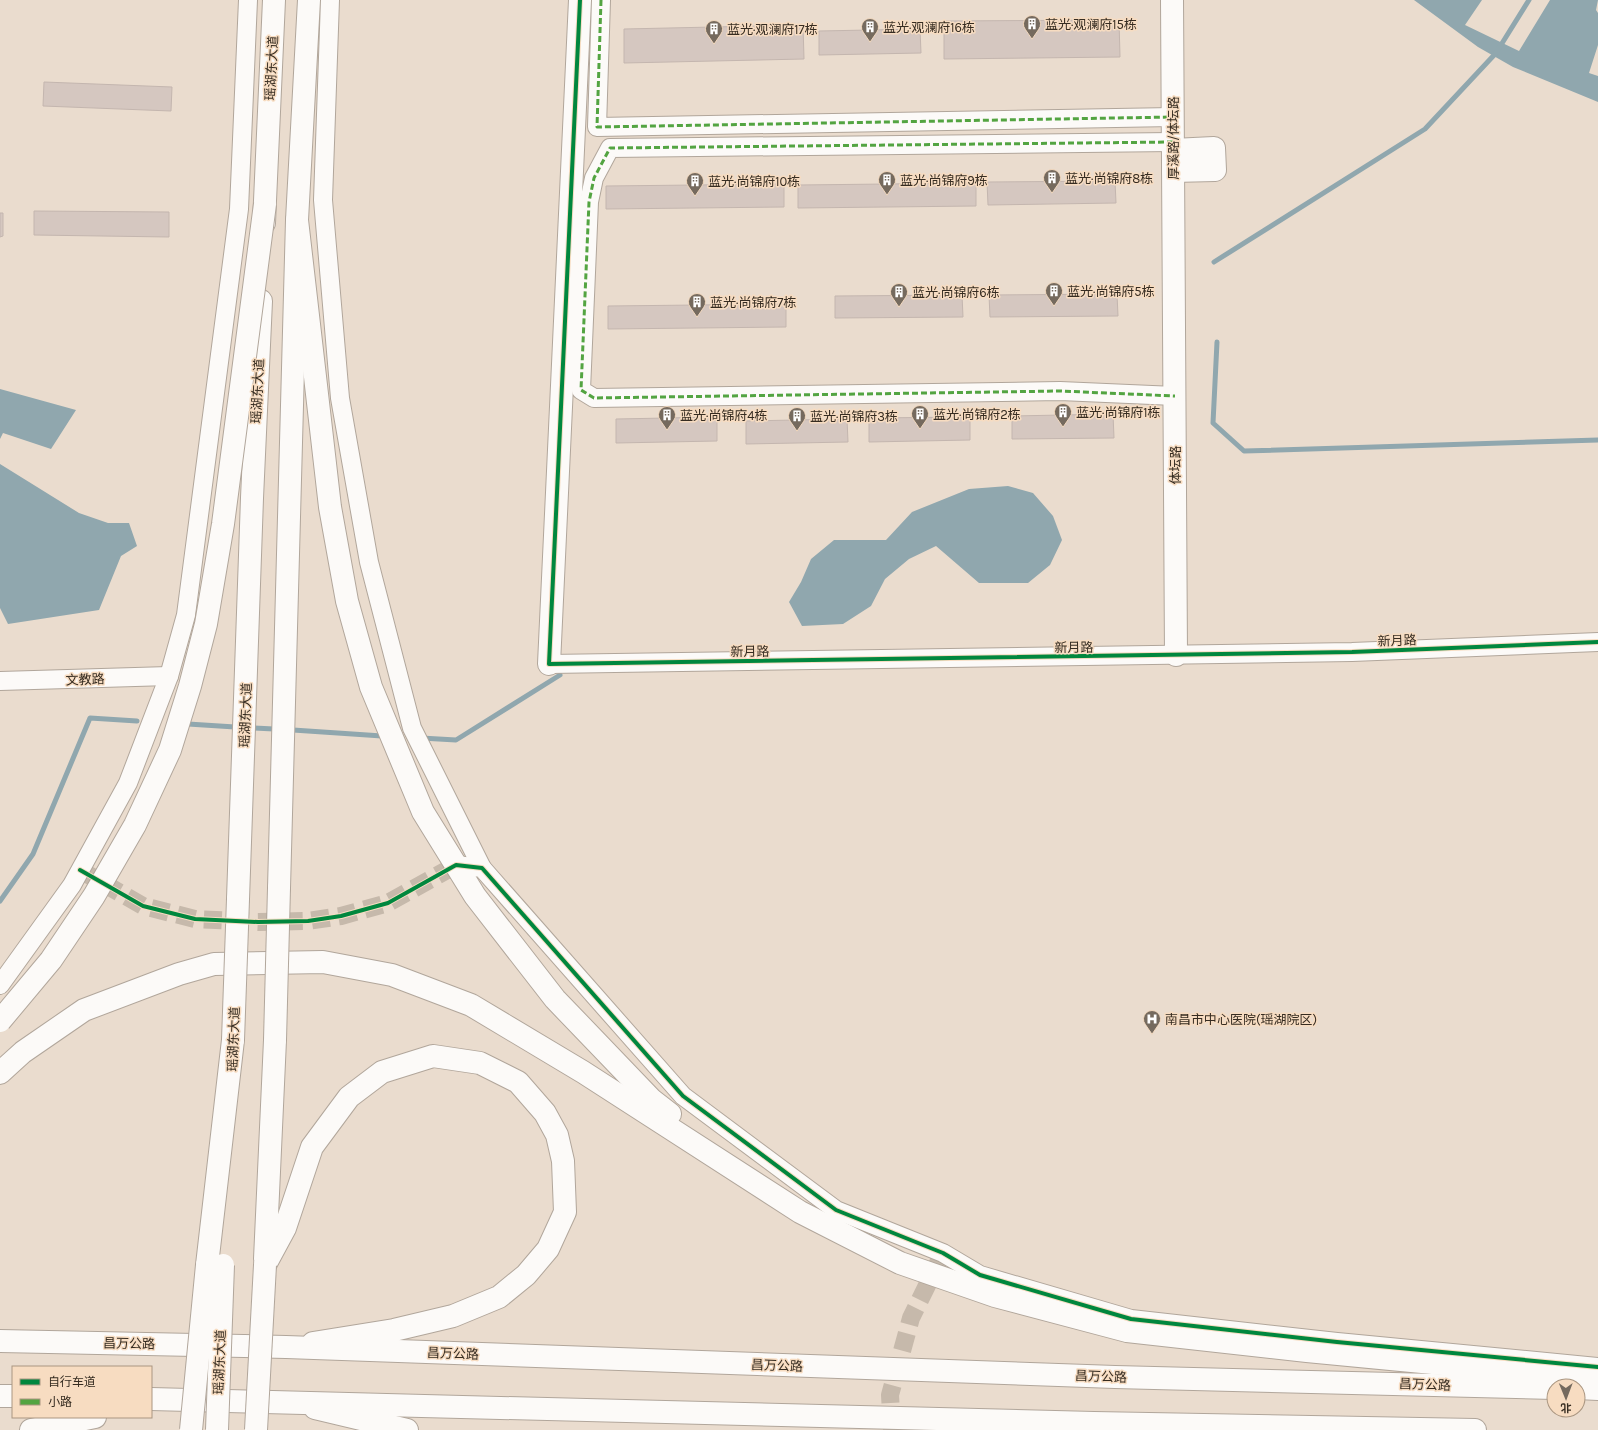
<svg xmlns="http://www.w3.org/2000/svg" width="1598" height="1430" viewBox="0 0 1598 1430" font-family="Karla,'Noto Sans SC',sans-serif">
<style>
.water{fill:#90a7ae}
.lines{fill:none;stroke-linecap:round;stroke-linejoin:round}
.stream{stroke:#90a7ae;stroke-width:5}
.building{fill:#d5c7c0;stroke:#c4b6af}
.street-tunnel{stroke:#c6b9ab;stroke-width:18;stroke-dasharray:18 9;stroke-linecap:butt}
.street-casing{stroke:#b1a69b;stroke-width:20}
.secondary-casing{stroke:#b1a69b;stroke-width:24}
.primary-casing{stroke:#b1a69b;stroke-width:24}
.highway-casing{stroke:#b1a69b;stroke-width:24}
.street{stroke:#fcfaf8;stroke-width:18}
.secondary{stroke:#fcfaf8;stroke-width:22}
.primary{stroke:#fcfaf8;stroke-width:22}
.highway{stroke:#fcfaf8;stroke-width:22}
.primary-bridge-casing{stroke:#b1a69b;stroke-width:24;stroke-linecap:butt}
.primary-bridge{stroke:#fcfaf8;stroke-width:22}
.quiet{stroke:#53a441;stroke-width:3;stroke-dasharray:6 3;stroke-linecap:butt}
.cycleway-casing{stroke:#f7dcc1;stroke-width:6}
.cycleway{stroke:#00873e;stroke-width:4}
.labels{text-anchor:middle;stroke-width:3;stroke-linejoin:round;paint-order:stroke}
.poi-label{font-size:13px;fill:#362c21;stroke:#f7dcc1;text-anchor:start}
.street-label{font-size:13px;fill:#362c21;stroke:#f7dcc1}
</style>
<rect width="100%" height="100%" fill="#eadcce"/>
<!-- water -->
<g class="water">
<polygon points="1414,0 1482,0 1465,25 1519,51 1550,0 1598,0 1596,10 1598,13 1598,45 1589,73 1598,76 1598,102 1513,67 1478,47"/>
<polygon points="0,389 76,410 51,449 3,433 0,439"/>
<polygon points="0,464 79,513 108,523 129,523 137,546 121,556 99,610 8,624 0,608"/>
<polygon points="1008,486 1033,493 1053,516 1062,540 1050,565 1028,583 979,583 936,546 909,559 885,579 871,606 843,624 802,626 789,602 801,582 811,559 834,540 886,540 912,512 969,489"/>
</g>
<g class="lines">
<!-- stream -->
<g class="stream">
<polyline points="1214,262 1425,129 1496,53 1529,0"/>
<polyline points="1217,342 1213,423 1244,451 1598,440"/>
<polyline points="188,724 235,727"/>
<polyline points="254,728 274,729"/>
<polyline points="293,730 382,736"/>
<polyline points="421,738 456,740 560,675"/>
<polyline points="0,901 33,854 90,718 137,721"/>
</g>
</g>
<!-- building -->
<g class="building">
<polygon points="1119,20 1120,57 944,59 944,21"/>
<polygon points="803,25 804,59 624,63 624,29"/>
<polygon points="920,29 921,53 819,55 819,31"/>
<polygon points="44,82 172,87 171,111 43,106"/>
<polygon points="1115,181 1116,203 988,205 987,182"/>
<polygon points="976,183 976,206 798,208 798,185"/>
<polygon points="784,184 784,207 606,209 606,186"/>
<polygon points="34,211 169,212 169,237 34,235"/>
<polygon points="0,213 3,213 3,236 0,237"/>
<polygon points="1117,294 1118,316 990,317 989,295"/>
<polygon points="962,295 963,317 835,318 835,296"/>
<polygon points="786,304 786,327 608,329 608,306"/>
<polygon points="1113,414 1114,438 1012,439 1012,416"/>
<polygon points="717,417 717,441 616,443 616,419"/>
<polygon points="970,417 970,440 869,442 869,418"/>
<polygon points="847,419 848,442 746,444 746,421"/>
</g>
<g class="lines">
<!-- street-tunnel -->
<g class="street-tunnel">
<polyline points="80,870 143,906 195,919 258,922 308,921 341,916 388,903 456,865"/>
<polyline points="892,1430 890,1395 911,1318 943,1253"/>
</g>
<defs>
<g id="street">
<polyline points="330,0 323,200 340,398 369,562 412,728 482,868"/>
<polyline points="601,0 597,127 1173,117"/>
<polyline points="1173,142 610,148 594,178 589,202 581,390 594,398 1060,391 1175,396"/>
<polyline points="549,664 1352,652 1598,642"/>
<polyline points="0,681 169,676"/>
<polyline points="456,865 482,868 683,1096 836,1210 943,1253 980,1275 1131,1319 1337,1342 1598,1367"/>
<polyline points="0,985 72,885 128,783 169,676 186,615 239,209 248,0"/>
</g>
<g id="secondary">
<polyline points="1172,0 1176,655"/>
<polyline points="1173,150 1214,148 1215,170 1173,171"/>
<polyline points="264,223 274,0"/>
<polyline points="549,664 580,0"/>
<polyline points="279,888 297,220 309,0"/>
<polyline points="238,899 252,498 261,301"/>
</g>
<g id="primary">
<polyline points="297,220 330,507 347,601 371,687 423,812 475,896 555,999 652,1100 670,1114"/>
<polyline points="0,1073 23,1052 84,1010 179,974 214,964 323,962 392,975 471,1005 583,1072 800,1212 900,1263 995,1296 1127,1331 1307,1351 1598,1379"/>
<polyline points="265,1259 275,1040"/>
<polyline points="207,1265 233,1040"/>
<polyline points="265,1265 285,1228 312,1147 349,1097 382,1072 433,1056 480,1063 518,1082 545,1113 557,1135 563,1161 565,1212 548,1249 526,1275 499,1297 453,1316 394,1330 313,1343"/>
<polyline points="315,1408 407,1430"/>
<polyline points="31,1430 95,1417"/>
</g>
<g id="highway">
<polyline points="0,1341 286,1347 1115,1377 1554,1388"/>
<polyline points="1578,1388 1598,1389"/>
<polyline points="0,1396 13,1396"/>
<polyline points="151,1399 1094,1423 1475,1430"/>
</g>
</defs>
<!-- street casing -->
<use href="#street" class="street-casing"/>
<!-- secondary casing -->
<use href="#secondary" class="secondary-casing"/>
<!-- primary casing -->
<use href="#primary" class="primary-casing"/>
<!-- highway casing -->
<use href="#highway" class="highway-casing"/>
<!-- street -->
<use href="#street" class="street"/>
<!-- secondary -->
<use href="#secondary" class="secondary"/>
<!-- primary -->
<use href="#primary" class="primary"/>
<!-- highway -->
<use href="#highway" class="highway"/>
<defs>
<g id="primary-bridge">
<polyline points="0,1021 51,960 94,896 135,825 170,750 190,686 206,624 223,524 265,204"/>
<polyline points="233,1040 238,899"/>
<polyline points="275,1040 279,888"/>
<polyline points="191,1430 207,1265"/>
<polyline points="217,1430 223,1265"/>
<polyline points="256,1430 265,1265"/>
</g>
</defs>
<!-- primary-bridge casing -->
<use href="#primary-bridge" class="primary-bridge-casing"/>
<!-- primary-bridge -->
<use href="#primary-bridge" class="primary-bridge"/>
<!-- quiet -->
<g class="quiet">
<polyline points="601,0 597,127 1173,117"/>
<polyline points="1173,142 610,148 594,178 589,202 581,390 594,398 1060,391 1175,396"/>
</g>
<defs>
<g id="cycleway">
<polyline points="580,0 549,664 1352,652 1598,642"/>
<polyline points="80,870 143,906 195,919 258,922 308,921 341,916 388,903 456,865 482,868 683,1096 836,1210 943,1253 980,1275 1131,1319 1337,1342 1598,1367"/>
</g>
</defs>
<!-- cycleway casing -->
<use href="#cycleway" class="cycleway-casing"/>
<!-- cycleway -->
<use href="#cycleway" class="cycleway"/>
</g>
<!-- icons -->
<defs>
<symbol id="building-pin" viewBox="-11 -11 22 30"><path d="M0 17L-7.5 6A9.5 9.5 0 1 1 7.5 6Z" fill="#756a5e" stroke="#f7dcc1"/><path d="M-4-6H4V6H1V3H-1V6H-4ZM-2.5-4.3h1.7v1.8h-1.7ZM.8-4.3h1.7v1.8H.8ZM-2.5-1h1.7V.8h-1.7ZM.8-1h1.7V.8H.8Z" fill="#fff"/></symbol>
<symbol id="hospital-pin" viewBox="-11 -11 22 30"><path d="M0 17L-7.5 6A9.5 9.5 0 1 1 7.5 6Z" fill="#756a5e" stroke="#f7dcc1"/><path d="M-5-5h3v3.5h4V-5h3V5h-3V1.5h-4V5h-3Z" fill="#fff"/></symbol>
</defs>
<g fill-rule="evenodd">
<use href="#building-pin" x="1022" y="14" width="20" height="27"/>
<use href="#building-pin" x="860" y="17" width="20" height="27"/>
<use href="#building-pin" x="704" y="19" width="20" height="27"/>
<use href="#building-pin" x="1042" y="168" width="20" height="27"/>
<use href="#building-pin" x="877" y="170" width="20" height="27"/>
<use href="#building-pin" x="685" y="171" width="20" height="27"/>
<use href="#building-pin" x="1044" y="281" width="20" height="27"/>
<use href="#building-pin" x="889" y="282" width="20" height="27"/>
<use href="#building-pin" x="687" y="292" width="20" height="27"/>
<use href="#building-pin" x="1053" y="402" width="20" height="27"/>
<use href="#building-pin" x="910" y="404" width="20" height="27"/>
<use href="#building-pin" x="657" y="405" width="20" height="27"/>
<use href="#building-pin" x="787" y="406" width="20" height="27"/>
<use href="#hospital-pin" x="1142" y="1009" width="20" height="27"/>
</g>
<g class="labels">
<!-- poi labels -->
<g class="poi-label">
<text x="1045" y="29">蓝光·观澜府15栋</text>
<text x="883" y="32">蓝光·观澜府16栋</text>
<text x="727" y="34">蓝光·观澜府17栋</text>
<text x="1065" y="183">蓝光·尚锦府8栋</text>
<text x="900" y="185">蓝光·尚锦府9栋</text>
<text x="708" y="186">蓝光·尚锦府10栋</text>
<text x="1067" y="296">蓝光·尚锦府5栋</text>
<text x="912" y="297">蓝光·尚锦府6栋</text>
<text x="710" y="307">蓝光·尚锦府7栋</text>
<text x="1076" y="417">蓝光·尚锦府1栋</text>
<text x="933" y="419">蓝光·尚锦府2栋</text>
<text x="680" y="420">蓝光·尚锦府4栋</text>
<text x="810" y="421">蓝光·尚锦府3栋</text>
<text x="1165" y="1024">南昌市中心医院(瑶湖院区)</text>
</g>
<!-- street labels -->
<g class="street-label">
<text transform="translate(271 68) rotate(-87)" y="5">瑶湖东大道</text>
<text transform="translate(1173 138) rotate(-90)" y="5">厚溪路/体坛路</text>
<text transform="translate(257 391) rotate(-87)" y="5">瑶湖东大道</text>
<text transform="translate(1175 465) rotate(-90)" y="5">体坛路</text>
<text transform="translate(1397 640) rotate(-2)" y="5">新月路</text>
<text transform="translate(1074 647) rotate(-1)" y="5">新月路</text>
<text transform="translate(750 651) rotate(-1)" y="5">新月路</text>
<text transform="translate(85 679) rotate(-2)" y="5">文教路</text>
<text transform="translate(245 715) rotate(-88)" y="5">瑶湖东大道</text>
<text transform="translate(233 1039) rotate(-88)" y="5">瑶湖东大道</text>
<text transform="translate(129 1343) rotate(1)" y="5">昌万公路</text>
<text transform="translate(453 1353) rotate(2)" y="5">昌万公路</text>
<text transform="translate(219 1362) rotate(-88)" y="5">瑶湖东大道</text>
<text transform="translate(777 1365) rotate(2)" y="5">昌万公路</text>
<text transform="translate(1101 1376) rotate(2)" y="5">昌万公路</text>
<text transform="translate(1425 1384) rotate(2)" y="5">昌万公路</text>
</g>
</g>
<!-- legend -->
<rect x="12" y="1366" width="140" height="52" fill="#f7dcc1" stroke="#aa9681"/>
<rect x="20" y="1379" width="20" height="6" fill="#00873e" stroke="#aa9681"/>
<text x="48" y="1386" font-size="12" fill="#362c21">自行车道</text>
<rect x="20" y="1399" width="20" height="6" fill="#53a441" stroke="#aa9681"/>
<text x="48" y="1406" font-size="12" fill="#362c21">小路</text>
<!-- north arrow -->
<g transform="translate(1566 1398) rotate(179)"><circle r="19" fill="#f7dcc1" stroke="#aa9681"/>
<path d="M0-3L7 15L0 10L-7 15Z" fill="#756a5e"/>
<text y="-6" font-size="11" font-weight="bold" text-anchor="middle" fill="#362c21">北</text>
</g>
</svg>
